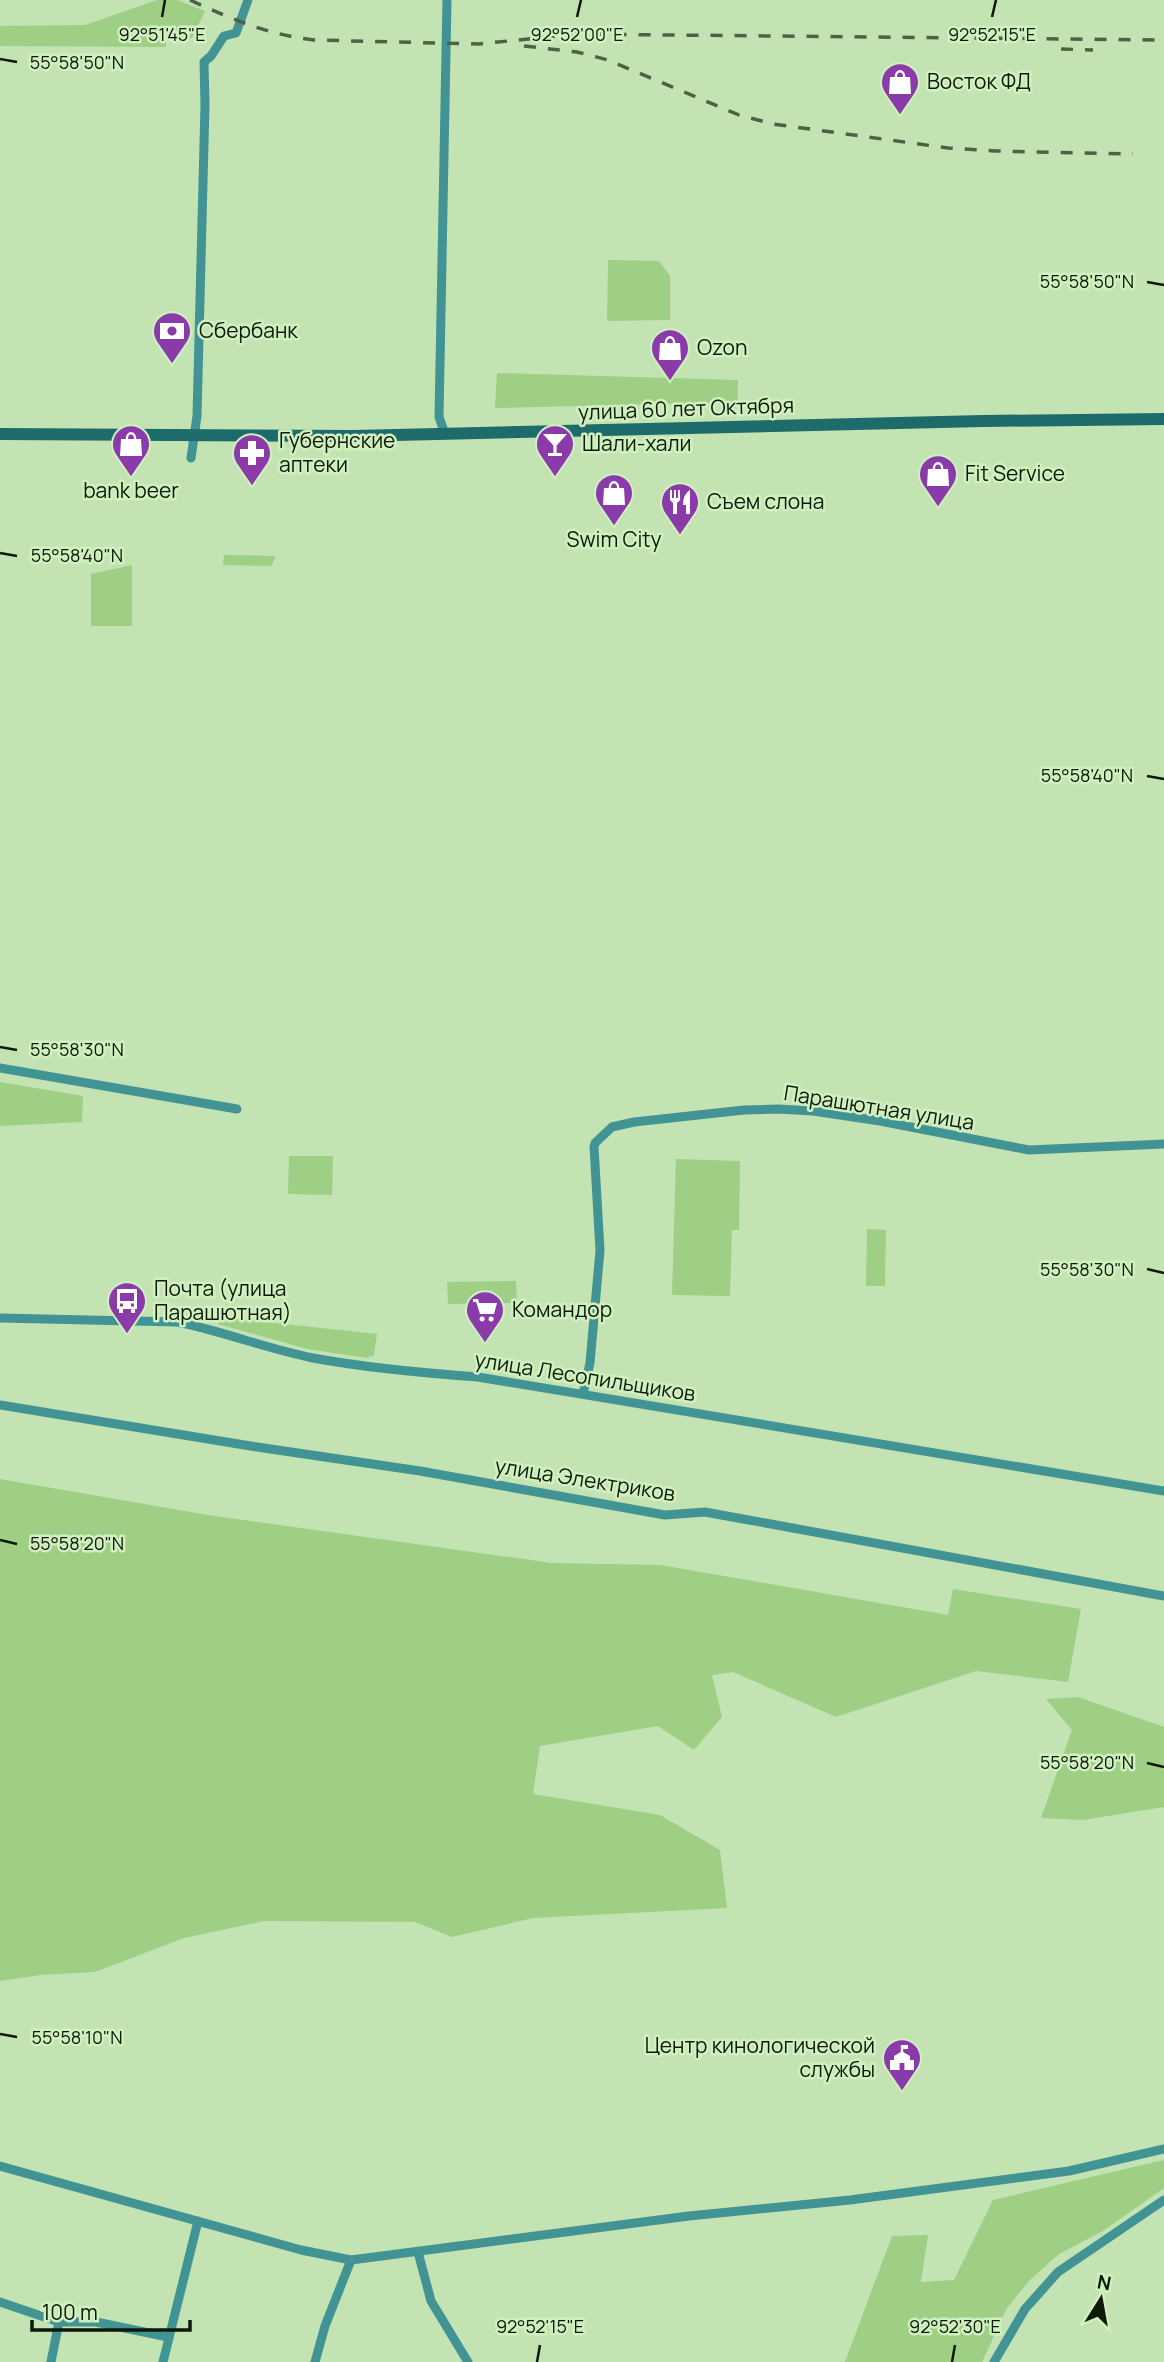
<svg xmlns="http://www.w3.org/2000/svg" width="1164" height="2362" viewBox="0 0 1164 2362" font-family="Manrope,sans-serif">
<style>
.green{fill:#9ecf84}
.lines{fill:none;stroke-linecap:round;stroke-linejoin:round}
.minor{stroke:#429494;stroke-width:9}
.secondary{stroke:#1e6b6b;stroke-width:12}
.rail{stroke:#4f6145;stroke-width:3.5;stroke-dasharray:12 12;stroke-linecap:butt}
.ticks{fill:none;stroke:#0e1908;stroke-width:2.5}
.labels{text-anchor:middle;stroke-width:5;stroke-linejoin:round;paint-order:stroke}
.poi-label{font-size:21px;fill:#0e1908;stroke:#d0f0c0;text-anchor:start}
.street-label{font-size:21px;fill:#0e1908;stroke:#d0f0c0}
.ticks-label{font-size:18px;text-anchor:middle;fill:#0e1908;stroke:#d0f0c0;stroke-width:5;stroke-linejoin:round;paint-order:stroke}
</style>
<rect width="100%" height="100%" fill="#c3e3b3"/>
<!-- green -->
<g class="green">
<polygon points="157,0 177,0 205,11 192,38 166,37 166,47 0,46 0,26 85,25"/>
<polygon points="608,260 659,261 670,276 670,320 607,321"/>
<polygon points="497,373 738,380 738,402 495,408"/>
<polygon points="224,555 276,556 271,566 223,565"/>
<polygon points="132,565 132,626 91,626 91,574"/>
<polygon points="0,1082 83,1096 82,1122 0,1126"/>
<polygon points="289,1156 333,1156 332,1195 288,1194"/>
<polygon points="676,1159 740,1161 739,1230 732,1230 730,1296 672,1295"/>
<polygon points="867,1229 886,1230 885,1286 866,1286"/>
<polygon points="516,1281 517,1303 448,1304 447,1282"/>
<polygon points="220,1317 377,1334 374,1355 367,1358 307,1349 218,1324"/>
<polygon points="0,1479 208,1515 552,1563 661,1565 948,1615 953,1589 1081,1609 1068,1682 976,1671 836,1717 733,1672 712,1675 722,1717 694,1750 658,1726 540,1746 533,1794 660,1815 720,1850 727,1908 533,1918 452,1937 415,1922 264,1921 184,1938 95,1972 41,1975 0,1981"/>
<polygon points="1078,1697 1164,1727 1164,1807 1083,1820 1041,1818 1072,1730 1046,1699"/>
<polygon points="1164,2160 1164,2188 1103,2231 1059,2254 1030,2280 1007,2308 982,2362 845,2362 892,2236 928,2235 921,2282 954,2280 993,2200"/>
</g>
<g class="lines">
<!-- minor -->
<g class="minor">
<polyline points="445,434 439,417 447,0"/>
<polyline points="191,458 197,416 205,105 204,62 211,56 224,36 236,33 248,0"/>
<polyline points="0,1068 237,1109"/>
<path d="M 0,1318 L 177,1322 C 223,1331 267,1349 313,1358 C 367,1368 423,1373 478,1377 L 1164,1491"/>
<polyline points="583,1394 590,1363 600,1250 594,1147 595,1143 612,1127 634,1122 744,1110 778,1109 813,1111 880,1121 1029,1150 1164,1144"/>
<polyline points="0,1405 257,1447 420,1471 665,1515 705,1512 1164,1596"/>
<polyline points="0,2166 301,2250 351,2260 689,2216 850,2200 1069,2171 1164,2149"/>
<polyline points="418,2252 431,2301 468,2362"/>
<polyline points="0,2302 59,2322 96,2322 168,2337"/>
<polyline points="51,2362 59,2322"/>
<polyline points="163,2362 198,2221"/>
<polyline points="315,2362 325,2326 351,2260"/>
<polyline points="994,2362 1025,2309 1058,2272 1164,2200"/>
</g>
<!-- secondary -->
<polyline class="secondary" points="0,434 354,436 983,421 1164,419"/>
<!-- rail -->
<g class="rail">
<path d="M 190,0 C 231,19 269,35 314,40 L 479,44 L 576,34 L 1164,40"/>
<polyline points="524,46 577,52 608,60 739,115 773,124 948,148 995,151 1133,154"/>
<polyline points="1061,49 1093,50"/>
</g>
</g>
<!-- ticks -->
<path class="ticks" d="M 162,17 L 165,0M 577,17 L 581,0M 992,17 L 996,0M 0,59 L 17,62M 1147,282 L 1164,285M 0,553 L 17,556M 1147,776 L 1164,779M 0,1047 L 17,1050M 1147,1269 L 1164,1273M 0,1540 L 17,1544M 1147,1763 L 1164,1767M 0,2034 L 17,2037M 537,2362 L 540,2345M 952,2362 L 955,2345"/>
<!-- icons -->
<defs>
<symbol id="shop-pin" viewBox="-11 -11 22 30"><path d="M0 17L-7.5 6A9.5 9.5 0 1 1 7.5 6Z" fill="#8a3aa9" stroke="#d0f0c0"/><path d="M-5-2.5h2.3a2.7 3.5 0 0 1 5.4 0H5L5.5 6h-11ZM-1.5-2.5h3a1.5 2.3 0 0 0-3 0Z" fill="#fff"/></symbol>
<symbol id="bank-pin" viewBox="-11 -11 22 30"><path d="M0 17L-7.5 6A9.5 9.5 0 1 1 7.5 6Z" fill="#8a3aa9" stroke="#d0f0c0"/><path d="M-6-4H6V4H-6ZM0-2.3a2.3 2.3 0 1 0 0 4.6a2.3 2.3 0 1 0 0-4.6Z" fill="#fff"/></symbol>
<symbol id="bar-pin" viewBox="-11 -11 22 30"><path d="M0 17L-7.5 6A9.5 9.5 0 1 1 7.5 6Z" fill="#8a3aa9" stroke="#d0f0c0"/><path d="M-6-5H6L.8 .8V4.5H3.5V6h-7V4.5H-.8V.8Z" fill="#fff"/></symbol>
<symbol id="pharmacy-pin" viewBox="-11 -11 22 30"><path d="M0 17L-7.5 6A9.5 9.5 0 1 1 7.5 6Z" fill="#8a3aa9" stroke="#d0f0c0"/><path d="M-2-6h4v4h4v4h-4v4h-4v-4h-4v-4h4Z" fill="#fff"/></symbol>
<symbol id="restaurant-pin" viewBox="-11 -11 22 30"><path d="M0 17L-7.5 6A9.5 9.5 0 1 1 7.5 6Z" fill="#8a3aa9" stroke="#d0f0c0"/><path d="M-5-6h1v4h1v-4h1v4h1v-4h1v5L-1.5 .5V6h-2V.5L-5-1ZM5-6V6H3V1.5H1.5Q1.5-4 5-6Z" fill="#fff"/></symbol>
<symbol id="bus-pin" viewBox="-11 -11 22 30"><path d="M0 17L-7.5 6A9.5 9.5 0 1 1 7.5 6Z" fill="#8a3aa9" stroke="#d0f0c0"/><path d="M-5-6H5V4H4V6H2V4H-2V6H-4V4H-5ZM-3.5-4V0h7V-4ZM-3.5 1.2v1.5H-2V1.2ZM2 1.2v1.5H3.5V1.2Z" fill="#fff"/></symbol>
<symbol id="supermarket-pin" viewBox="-11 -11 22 30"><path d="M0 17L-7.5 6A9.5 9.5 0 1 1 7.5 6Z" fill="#8a3aa9" stroke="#d0f0c0"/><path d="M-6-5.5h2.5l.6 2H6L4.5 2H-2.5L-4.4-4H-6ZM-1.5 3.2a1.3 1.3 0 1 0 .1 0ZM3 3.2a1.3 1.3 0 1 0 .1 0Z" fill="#fff"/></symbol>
<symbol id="civic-pin" viewBox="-11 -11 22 30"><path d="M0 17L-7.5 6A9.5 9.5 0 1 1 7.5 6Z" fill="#8a3aa9" stroke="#d0f0c0"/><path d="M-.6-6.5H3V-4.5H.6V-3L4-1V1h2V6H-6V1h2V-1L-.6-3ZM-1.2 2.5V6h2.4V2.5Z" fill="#fff"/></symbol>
</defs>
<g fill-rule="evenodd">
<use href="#shop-pin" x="878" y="60" width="44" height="60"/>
<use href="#bank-pin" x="150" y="309" width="44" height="60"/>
<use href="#shop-pin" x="648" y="326" width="44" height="60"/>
<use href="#shop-pin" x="109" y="422" width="44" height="60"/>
<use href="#bar-pin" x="533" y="422" width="44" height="60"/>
<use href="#pharmacy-pin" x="230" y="431" width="44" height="60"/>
<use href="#shop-pin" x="916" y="452" width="44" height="60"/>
<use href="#shop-pin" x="592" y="471" width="44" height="60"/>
<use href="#restaurant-pin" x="658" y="480" width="44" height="60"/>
<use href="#bus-pin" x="105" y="1279" width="44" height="60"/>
<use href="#supermarket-pin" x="463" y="1288" width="44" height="60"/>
<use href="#civic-pin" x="880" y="2036" width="44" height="60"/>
</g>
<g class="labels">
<!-- poi labels -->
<g class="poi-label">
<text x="927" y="89">Восток ФД</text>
<text x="199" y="338">Сбербанк</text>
<text x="697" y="355">Ozon</text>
<text x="279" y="448">Губернские<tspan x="279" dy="24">аптеки</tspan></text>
<text x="582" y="451">Шали-хали</text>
<text x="965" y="481">Fit Service</text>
<text x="131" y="498" text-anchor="middle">bank beer</text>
<text x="707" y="509">Съем слона</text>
<text x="614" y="547" text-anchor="middle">Swim City</text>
<text x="154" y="1296">Почта (улица<tspan x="154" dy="24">Парашютная)</tspan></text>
<text x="512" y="1317">Командор</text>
<text x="875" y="2053" text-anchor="end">Центр кинологической<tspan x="875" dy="24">службы</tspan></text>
</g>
<!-- street labels -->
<g class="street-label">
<text transform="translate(686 409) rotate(-2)" y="7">улица 60 лет Октября</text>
<text transform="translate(879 1108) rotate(9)" y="7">Парашютная улица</text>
<text transform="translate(585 1377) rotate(9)" y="7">улица Лесопильщиков</text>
<text transform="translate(585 1480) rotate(9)" y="7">улица Электриков</text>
</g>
</g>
<g class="ticks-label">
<text x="162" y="41">92°51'45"E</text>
<text x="577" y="41">92°52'00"E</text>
<text x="992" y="41">92°52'15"E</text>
<text x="77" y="69">55°58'50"N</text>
<text x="1087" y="288">55°58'50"N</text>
<text x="77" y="562">55°58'40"N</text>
<text x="1087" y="782">55°58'40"N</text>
<text x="77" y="1056">55°58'30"N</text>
<text x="1087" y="1276">55°58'30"N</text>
<text x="77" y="1550">55°58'20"N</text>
<text x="1087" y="1769">55°58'20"N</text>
<text x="77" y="2044">55°58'10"N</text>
<text x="540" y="2333">92°52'15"E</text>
<text x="955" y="2333">92°52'30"E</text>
</g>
<!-- north arrow -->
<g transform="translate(1101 2299) rotate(11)" stroke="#d0f0c0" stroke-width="5" paint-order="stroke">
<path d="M0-5L12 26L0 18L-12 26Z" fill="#0e1908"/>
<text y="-10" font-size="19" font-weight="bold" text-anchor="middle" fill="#0e1908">N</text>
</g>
<!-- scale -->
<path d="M32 2320v10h158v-10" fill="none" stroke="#0e1908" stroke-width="3.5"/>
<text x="42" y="2320" font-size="21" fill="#0e1908" stroke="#d0f0c0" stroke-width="5" paint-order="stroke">100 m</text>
</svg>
